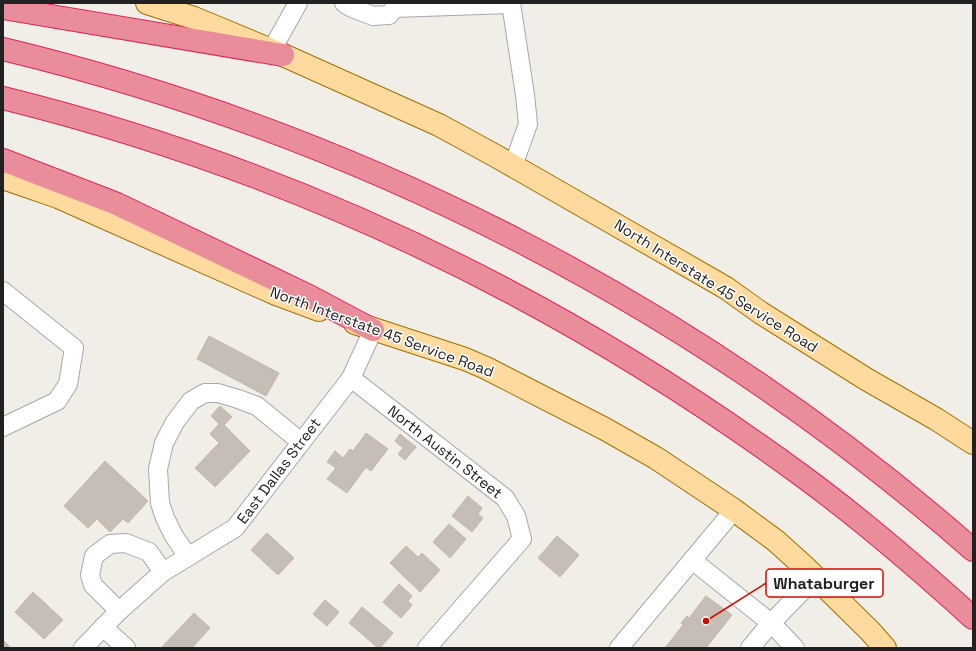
<svg xmlns="http://www.w3.org/2000/svg" width="976" height="651" viewBox="0 0 976 651" font-family="'Space Grotesk',sans-serif">
<style>
.building{fill:#c6beb6;stroke:#c4b6a9}
.lines{fill:none;stroke-linecap:round;stroke-linejoin:round}
.minor-casing{stroke:#a8a8a8;stroke-width:20}
.major-casing{stroke:#9d7100;stroke-width:24}
.highway-casing{stroke:#e0235a;stroke-width:24}
.minor{stroke:#fff;stroke-width:18}
.major{stroke:#feda9f;stroke-width:22}
.highway{stroke:#ea8d9a;stroke-width:22}
.labels{text-anchor:middle;stroke-width:3;stroke-linejoin:round;paint-order:stroke}
.street-label{font-size:15px;fill:#212121;stroke:#fff}
.leader{fill:none;stroke:#d10b00;stroke-width:1.5}
.callout-dot{fill:#d10b00;stroke:#fff;stroke-width:1.5}
.callout{fill:#fff;stroke:#d10b00;stroke-width:1.5}
.callout-label{font-size:16px;text-anchor:middle;font-weight:bold;fill:#212121}
</style>
<rect width="100%" height="100%" fill="#f1eee7"/>
<!-- building -->
<g class="building">
<polygon points="209,336 279,373 266,396 197,359"/>
<polygon points="220,406 232,417 224,425 250,451 215,487 195,468 219,443 210,434 219,424 211,416"/>
<polygon points="366,433 388,449 371,471 366,467 347,493 327,479 336,468 327,462 335,451 343,458 350,449 353,451"/>
<polygon points="400,434 416,447 405,460 398,454 403,448 395,441"/>
<polygon points="105,461 148,501 128,523 123,519 110,532 97,519 88,528 64,506"/>
<polygon points="468,496 482,508 478,514 483,518 472,532 452,516"/>
<polygon points="449,524 466,539 450,558 433,542"/>
<polygon points="267,533 294,558 278,575 251,550"/>
<polygon points="557,536 579,555 560,577 538,558"/>
<polygon points="406,546 418,557 422,553 440,570 420,592 390,563"/>
<polygon points="399,584 412,596 408,601 412,605 401,618 383,602"/>
<polygon points="33,592 63,620 44,639 15,612"/>
<polygon points="706,596 732,615 706,648 665,648 683,625 681,623 687,616 689,618"/>
<polygon points="325,600 339,612 327,626 313,614"/>
<polygon points="362,607 393,633 380,648 378,648 349,623"/>
<polygon points="194,613 210,628 192,648 163,648 162,647"/>
<polygon points="3,640 11,648 3,648"/>
</g>
<g class="lines">
<defs>
<g id="minor">
<polyline points="344,3 350,7 373,16 389,15 398,3"/>
<polyline points="511,3 525,95 528,124 513,166"/>
<polyline points="394,8 511,4"/>
<polyline points="270,53 298,3"/>
<polyline points="3,291 74,348 68,384 57,401 3,427"/>
<polyline points="351,378 505,498 516,516 522,539 427,648"/>
<polyline points="188,557 174,536 165,518 160,503 158,469 164,443 175,422 191,401 205,393 218,393 238,399 257,406 301,442"/>
<polyline points="692,560 771,623 795,648"/>
<polyline points="119,611 93,585 90,575 94,556 110,544 126,543 149,552 163,572"/>
<polyline points="103,627 126,648"/>
<polyline points="83,648 119,611 163,572 235,528 351,378 373,330"/>
<polyline points="619,648 734,510"/>
<polyline points="750,648 771,623 816,577"/>
</g>
<g id="major">
<polyline points="147,3 194,18 283,55 439,125 494,155 707,277 726,288 761,313 866,379 936,419 973,443"/>
<polyline points="3,178 58,197 276,294 319,310"/>
<polyline points="355,323 465,359 486,368 605,429 656,458 734,510 776,541 806,568 870,631 885,648"/>
</g>
<g id="highway">
<polyline points="3,8 283,55"/>
<path d="M 3,49 C 360,135 697,307 973,550"/>
<path d="M 3,98 C 294,170 560,298 801,475 C 861,519 918,568 973,618"/>
<polyline points="3,160 117,204 309,296 373,330"/>
</g>
</defs>
<!-- minor casing -->
<use href="#minor" class="minor-casing"/>
<!-- major casing -->
<use href="#major" class="major-casing"/>
<!-- highway casing -->
<use href="#highway" class="highway-casing"/>
<!-- minor -->
<use href="#minor" class="minor"/>
<!-- major -->
<use href="#major" class="major"/>
<!-- highway -->
<use href="#highway" class="highway"/>
</g>
<g class="labels">
<!-- street labels -->
<g class="street-label">
<text transform="translate(716 286) rotate(32)" y="5">North Interstate 45 Service Road</text>
<text transform="translate(382 332) rotate(20)" y="5">North Interstate 45 Service Road</text>
<text transform="translate(445 452) rotate(38)" y="5">North Austin Street</text>
<text transform="translate(279 471) rotate(-53)" y="5">East Dallas Street</text>
</g>
</g>
<!-- callouts -->
<path class="leader" d="M706 621L766 583"/>
<circle class="callout-dot" cx="706" cy="621" r="4"/>
<rect class="callout" x="766" y="569" width="117" height="28" rx="4"/>
<g class="callout-label">
<text x="824" y="589">Whataburger</text>
</g>
<!-- border -->
<rect width="976" height="651" fill="none" stroke="#212121" stroke-width="8"/>
</svg>
